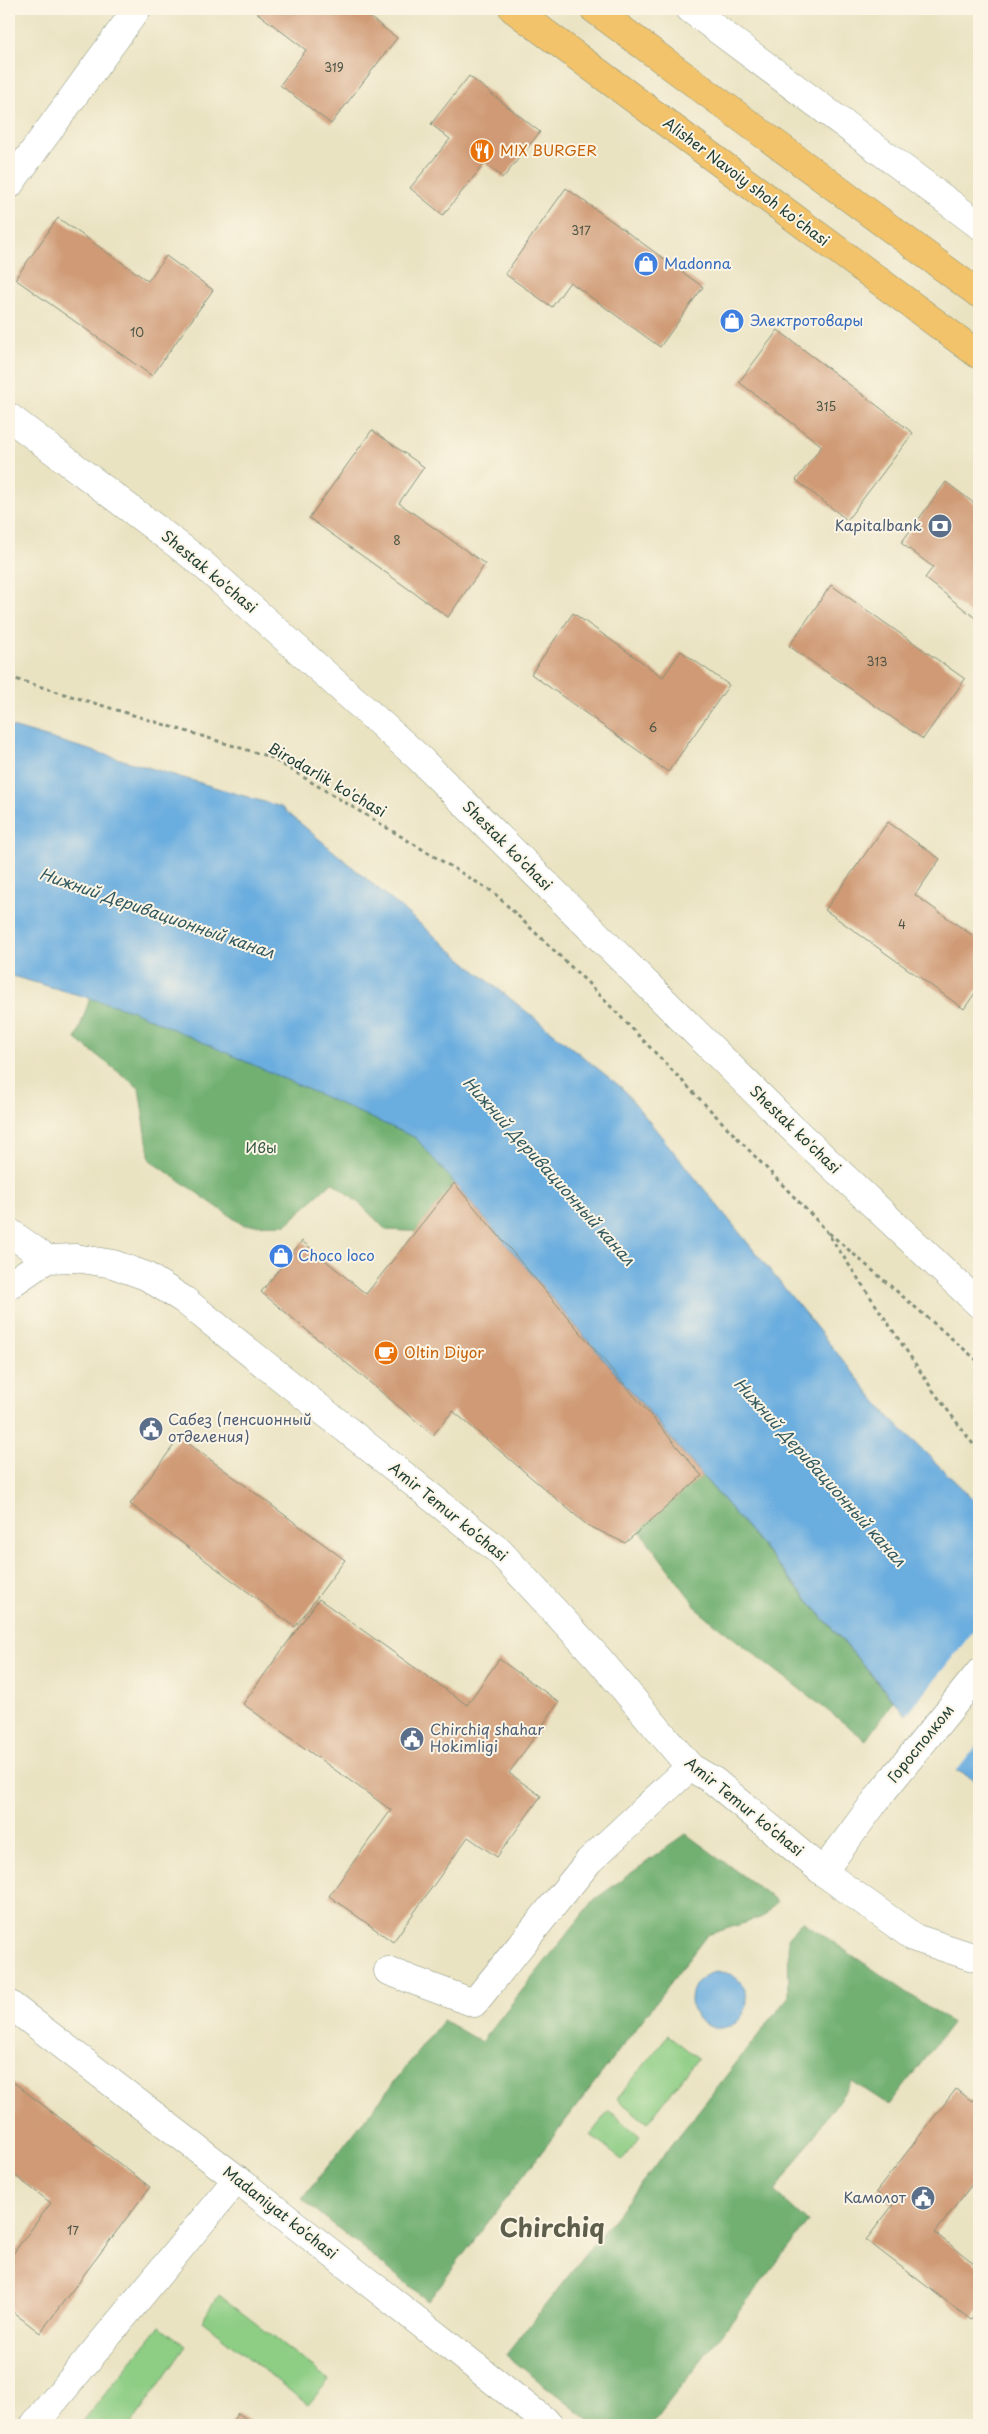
<svg xmlns="http://www.w3.org/2000/svg" width="988" height="2434" viewBox="0 0 988 2434" font-family="'Playpen Sans',sans-serif">
<style>
.green{fill:#8dcd84;stroke:#56855c}
.forest{fill:#72b072;stroke:#487653}
.water{fill:#6aaddf;stroke:#44758a}
.pier{fill:#eae3c2}
.building{fill:#cf9a75}
.lines{fill:none;stroke-linecap:round;stroke-linejoin:round}
.minor-casing{stroke:#84907b;stroke-width:29}
.major-casing{stroke:#84907b;stroke-width:29}
.path{stroke:#84907b;stroke-width:3;stroke-dasharray:4 4;stroke-linecap:butt}
.minor{stroke:#fff;stroke-width:28}
.major{stroke:#f2c36a;stroke-width:28}
.labels{text-anchor:middle;stroke-width:4;stroke-linejoin:round;paint-order:stroke}
.number-label{font-size:12px;fill:#4b5444}
.food-label{font-size:15px;fill:#c56008;stroke:#fcf5e5;text-anchor:start}
.street-label{font-size:15px;fill:#1f3d34;stroke:#fcf5e5}
.shop-label{font-size:15px;fill:#366cbe;stroke:#fcf5e5;text-anchor:start}
.service-label{font-size:15px;fill:#4e5e75;stroke:#fcf5e5;text-anchor:end}
.park-label{font-size:15px;fill:#355a44;stroke:#fcf5e5}
.water-label{font-size:16px;font-style:italic;fill:#32595f;stroke:#fcf5e5}
.town-label{font-size:25px;font-weight:bold;fill:#5d5e4b;stroke:#fcf5e5}
</style>
<rect width="100%" height="100%" fill="#fcf5e5"/>
<filter id="ink" filterUnits="userSpaceOnUse"><feTurbulence type="fractalNoise" baseFrequency=".02" numOctaves="2"/><feDisplacementMap in="SourceGraphic" scale="10" xChannelSelector="R" yChannelSelector="G"/><feConvolveMatrix kernelMatrix="1 2 1 2 8 2 1 2 1" color-interpolation-filters="sRGB"/></filter>
<filter id="wash" filterUnits="userSpaceOnUse"><feTurbulence type="fractalNoise" baseFrequency=".0096" numOctaves="4" result="noise"/><feDisplacementMap in="SourceGraphic" scale="20" xChannelSelector="R" yChannelSelector="G"/><feGaussianBlur stdDeviation="1.12" result="paint"/><feColorMatrix in="noise" values="0 0 0 0 0 0 0 0 0 0 0 0 0 0 0 0 0 1.4 0 .05"/><feComposite in="paint" operator="in"/></filter>
<g filter="url(#wash)">
<rect width="100%" height="100%" fill="#eae3c2"/>
<!-- green -->
<g class="green">
<polygon points="668,2035 698,2058 647,2123 617,2099"/>
<polygon points="609,2111 640,2137 622,2160 590,2135"/>
<polygon points="219,2295 329,2380 308,2405 202,2321"/>
<polygon points="160,2326 186,2346 131,2425 80,2425"/>
</g>
<!-- forest -->
<g class="forest">
<polygon points="90,998 131,1010 416,1138 893,1701 866,1740 701,1613 504,1347 448,1233 386,1230 360,1204 332,1182 287,1224 243,1225 150,1160 139,1088 76,1039"/>
<polygon points="686,1834 777,1901 763,1917 707,1935 428,2301 302,2199 443,2020 481,2042 595,1899"/>
<polygon points="802,1921 952,2023 889,2105 852,2081 775,2192 808,2222 651,2425 595,2425 506,2355 789,1996 788,1938"/>
</g>
<!-- water -->
<g class="water">
<polygon points="9,726 281,807 482,976 622,1088 889,1417 979,1505 979,1782 950,1767 416,1138 131,1010 9,975"/>
<circle cx="719" cy="2000" r="28"/>
</g>
<!-- pier -->
<polygon class="pier" points="979,1624 979,1743 955,1773 948,1769 904,1718"/>
<g id="blocks">
<!-- building -->
<g class="building">
<polygon points="252,9 359,9 397,38 331,124 280,85 306,50"/>
<polygon points="469,76 540,132 503,178 485,163 443,215 410,188 450,139 431,124"/>
<polygon points="566,188 703,287 660,347 570,282 552,307 505,274"/>
<polygon points="58,218 148,281 166,256 213,290 152,376 15,279"/>
<polygon points="778,330 913,433 847,520 796,480 822,446 739,382"/>
<polygon points="372,430 424,467 399,503 485,564 448,617 309,518"/>
<polygon points="946,482 979,507 979,621 925,578 933,567 901,543"/>
<polygon points="831,585 965,679 923,739 789,646"/>
<polygon points="573,613 663,677 681,651 729,685 668,772 531,674"/>
<polygon points="888,822 940,859 915,895 979,940 979,987 964,1009 825,910"/>
<polygon points="454,1183 702,1476 625,1543 587,1525 453,1411 433,1435 261,1292 302,1241 366,1294"/>
<polygon points="180,1437 345,1560 295,1627 130,1504"/>
<polygon points="319,1599 467,1705 499,1659 559,1702 509,1773 541,1796 497,1857 468,1837 393,1942 329,1896 391,1810 243,1704"/>
<polygon points="9,2079 150,2187 40,2333 9,2309 9,2259 51,2203 9,2171"/>
<polygon points="956,2089 972,2101 979,2092 979,2175 935,2233 979,2267 979,2309 971,2320 866,2240 893,2205 876,2192"/>
<polygon points="238,2413 255,2425 229,2425"/>
</g>
</g>
</g>
<g filter="url(#ink)">
<use href="#blocks" fill-opacity="0" stroke="#84907b" stroke-width="1"/>
<g class="lines">
<defs>
<g id="minor">
<polyline points="690,9 979,225"/>
<polyline points="9,185 137,9"/>
<polyline points="9,417 199,561 418,757 790,1126 979,1304"/>
<polyline points="9,1232 47,1259"/>
<polyline points="9,1285 47,1259 76,1258 113,1264 146,1276 184,1300 499,1551 598,1658 690,1767 714,1781 823,1872 882,1792 979,1673"/>
<polyline points="823,1872 915,1938 979,1959"/>
<polyline points="388,1971 474,2003 589,1861 690,1767"/>
<polyline points="9,2004 237,2179 550,2425"/>
<polyline points="34,2425 237,2179"/>
</g>
<g id="major">
<polyline points="513,9 979,355"/>
<polyline points="594,9 979,294"/>
</g>
</defs>
<!-- minor casing -->
<use href="#minor" class="minor-casing"/>
<!-- major casing -->
<use href="#major" class="major-casing"/>
<!-- path -->
<g class="path">
<polyline points="9,677 270,757 493,892 590,985 825,1229 934,1392 979,1452"/>
<polyline points="829,1233 979,1362"/>
</g>
<!-- minor -->
<use href="#minor" class="minor"/>
<!-- major -->
<use href="#major" class="major"/>
</g>
</g>
<!-- icons -->
<defs>
<symbol id="restaurant-disc" viewBox="-11 -11 22 22"><circle r="9.5" fill="#e8710a" stroke="#fcf5e5"/><path d="M-5-6h1v4h1v-4h1v4h1v-4h1v5L-1.5 .5V6h-2V.5L-5-1ZM5-6V6H3V1.5H1.5Q1.5-4 5-6Z" fill="#fff"/></symbol>
<symbol id="shop-disc" viewBox="-11 -11 22 22"><circle r="9.5" fill="#3f7fe0" stroke="#fcf5e5"/><path d="M-5-2.5h2.3a2.7 3.5 0 0 1 5.4 0H5L5.5 6h-11ZM-1.5-2.5h3a1.5 2.3 0 0 0-3 0Z" fill="#fff"/></symbol>
<symbol id="bank-disc" viewBox="-11 -11 22 22"><circle r="9.5" fill="#5c6f8a" stroke="#fcf5e5"/><path d="M-6-4H6V4H-6ZM0-2.3a2.3 2.3 0 1 0 0 4.6a2.3 2.3 0 1 0 0-4.6Z" fill="#fff"/></symbol>
<symbol id="cafe-disc" viewBox="-11 -11 22 22"><circle r="9.5" fill="#e8710a" stroke="#fcf5e5"/><path d="M-5.5-4.5H6V0H3Q3 3.5 0 3.5H-2.5Q-5.5 3.5-5.5 0ZM3-3.2v2h1.7v-2ZM-6 4.5H4V6H-6Z" fill="#fff"/></symbol>
<symbol id="civic-disc" viewBox="-11 -11 22 22"><circle r="9.5" fill="#5c6f8a" stroke="#fcf5e5"/><path d="M-.6-6.5H3V-4.5H.6V-3L4-1V1h2V6H-6V1h2V-1L-.6-3ZM-1.2 2.5V6h2.4V2.5Z" fill="#fff"/></symbol>
</defs>
<g fill-rule="evenodd">
<use href="#restaurant-disc" x="468" y="137" width="28" height="28"/>
<use href="#shop-disc" x="632" y="250" width="28" height="28"/>
<use href="#shop-disc" x="718" y="307" width="28" height="28"/>
<use href="#bank-disc" x="926" y="512" width="28" height="28"/>
<use href="#shop-disc" x="267" y="1242" width="28" height="28"/>
<use href="#cafe-disc" x="372" y="1339" width="28" height="28"/>
<use href="#civic-disc" x="137" y="1415" width="28" height="28"/>
<use href="#civic-disc" x="398" y="1725" width="28" height="28"/>
<use href="#civic-disc" x="909" y="2184" width="28" height="28"/>
</g>
<g class="labels">
<!-- number labels -->
<g class="number-label">
<text x="334" y="72">319</text>
<text x="581" y="235">317</text>
<text x="137" y="337">10</text>
<text x="826" y="411">315</text>
<text x="397" y="545">8</text>
<text x="877" y="666">313</text>
<text x="653" y="732">6</text>
<text x="902" y="929">4</text>
<text x="73" y="2235">17</text>
</g>
<!-- food labels -->
<g class="food-label">
<text x="500" y="156">MIX BURGER</text>
<text x="404" y="1358">Oltin Diyor</text>
</g>
<!-- street labels -->
<g class="street-label">
<text transform="translate(746 182) rotate(37)" y="5">Alisher Navoiy shoh koʻchasi</text>
<text transform="translate(209 572) rotate(40)" y="5">Shestak ko'chasi</text>
<text transform="translate(327 780) rotate(30)" y="5">Birodarlik ko'chasi</text>
<text transform="translate(507 846) rotate(45)" y="5">Shestak ko'chasi</text>
<text transform="translate(795 1130) rotate(44)" y="5">Shestak ko'chasi</text>
<text transform="translate(448 1512) rotate(39)" y="5">Amir Temur ko‘chasi</text>
<text transform="translate(921 1744) rotate(-51)" y="5">Горосполком</text>
<text transform="translate(744 1807) rotate(39)" y="5">Amir Temur ko‘chasi</text>
<text transform="translate(280 2213) rotate(38)" y="5">Madaniyat ko‘chasi</text>
</g>
<!-- shop labels -->
<g class="shop-label">
<text x="664" y="269">Madonna</text>
<text x="750" y="326">Электротовары</text>
<text x="298" y="1261">Choco loco</text>
</g>
<!-- service labels -->
<g class="service-label">
<text x="922" y="531">Kapitalbank</text>
<text x="168" y="1425" text-anchor="start">Сабез (пенсионный<tspan x="168" dy="17">отделения)</tspan></text>
<text x="430" y="1735" text-anchor="start">Chirchiq shahar<tspan x="430" dy="17">Hokimligi</tspan></text>
<text x="906" y="2203">Камолот</text>
</g>
<!-- park labels -->
<g class="park-label">
<text x="261" y="1153">Ивы</text>
</g>
<!-- water labels -->
<g class="water-label">
<text transform="translate(157 913) rotate(19)" y="6">Нижний Деривационный канал</text>
<text transform="translate(549 1171) rotate(48)" y="6">Нижний Деривационный канал</text>
<text transform="translate(820 1472) rotate(48)" y="6">Нижний Деривационный канал</text>
</g>
<!-- town labels -->
<g class="town-label">
<text x="552" y="2237">Chirchiq</text>
</g>
</g>
<!-- margin -->
<rect width="988" height="2434" fill="none" stroke="#fcf5e5" stroke-width="30"/>
</svg>
